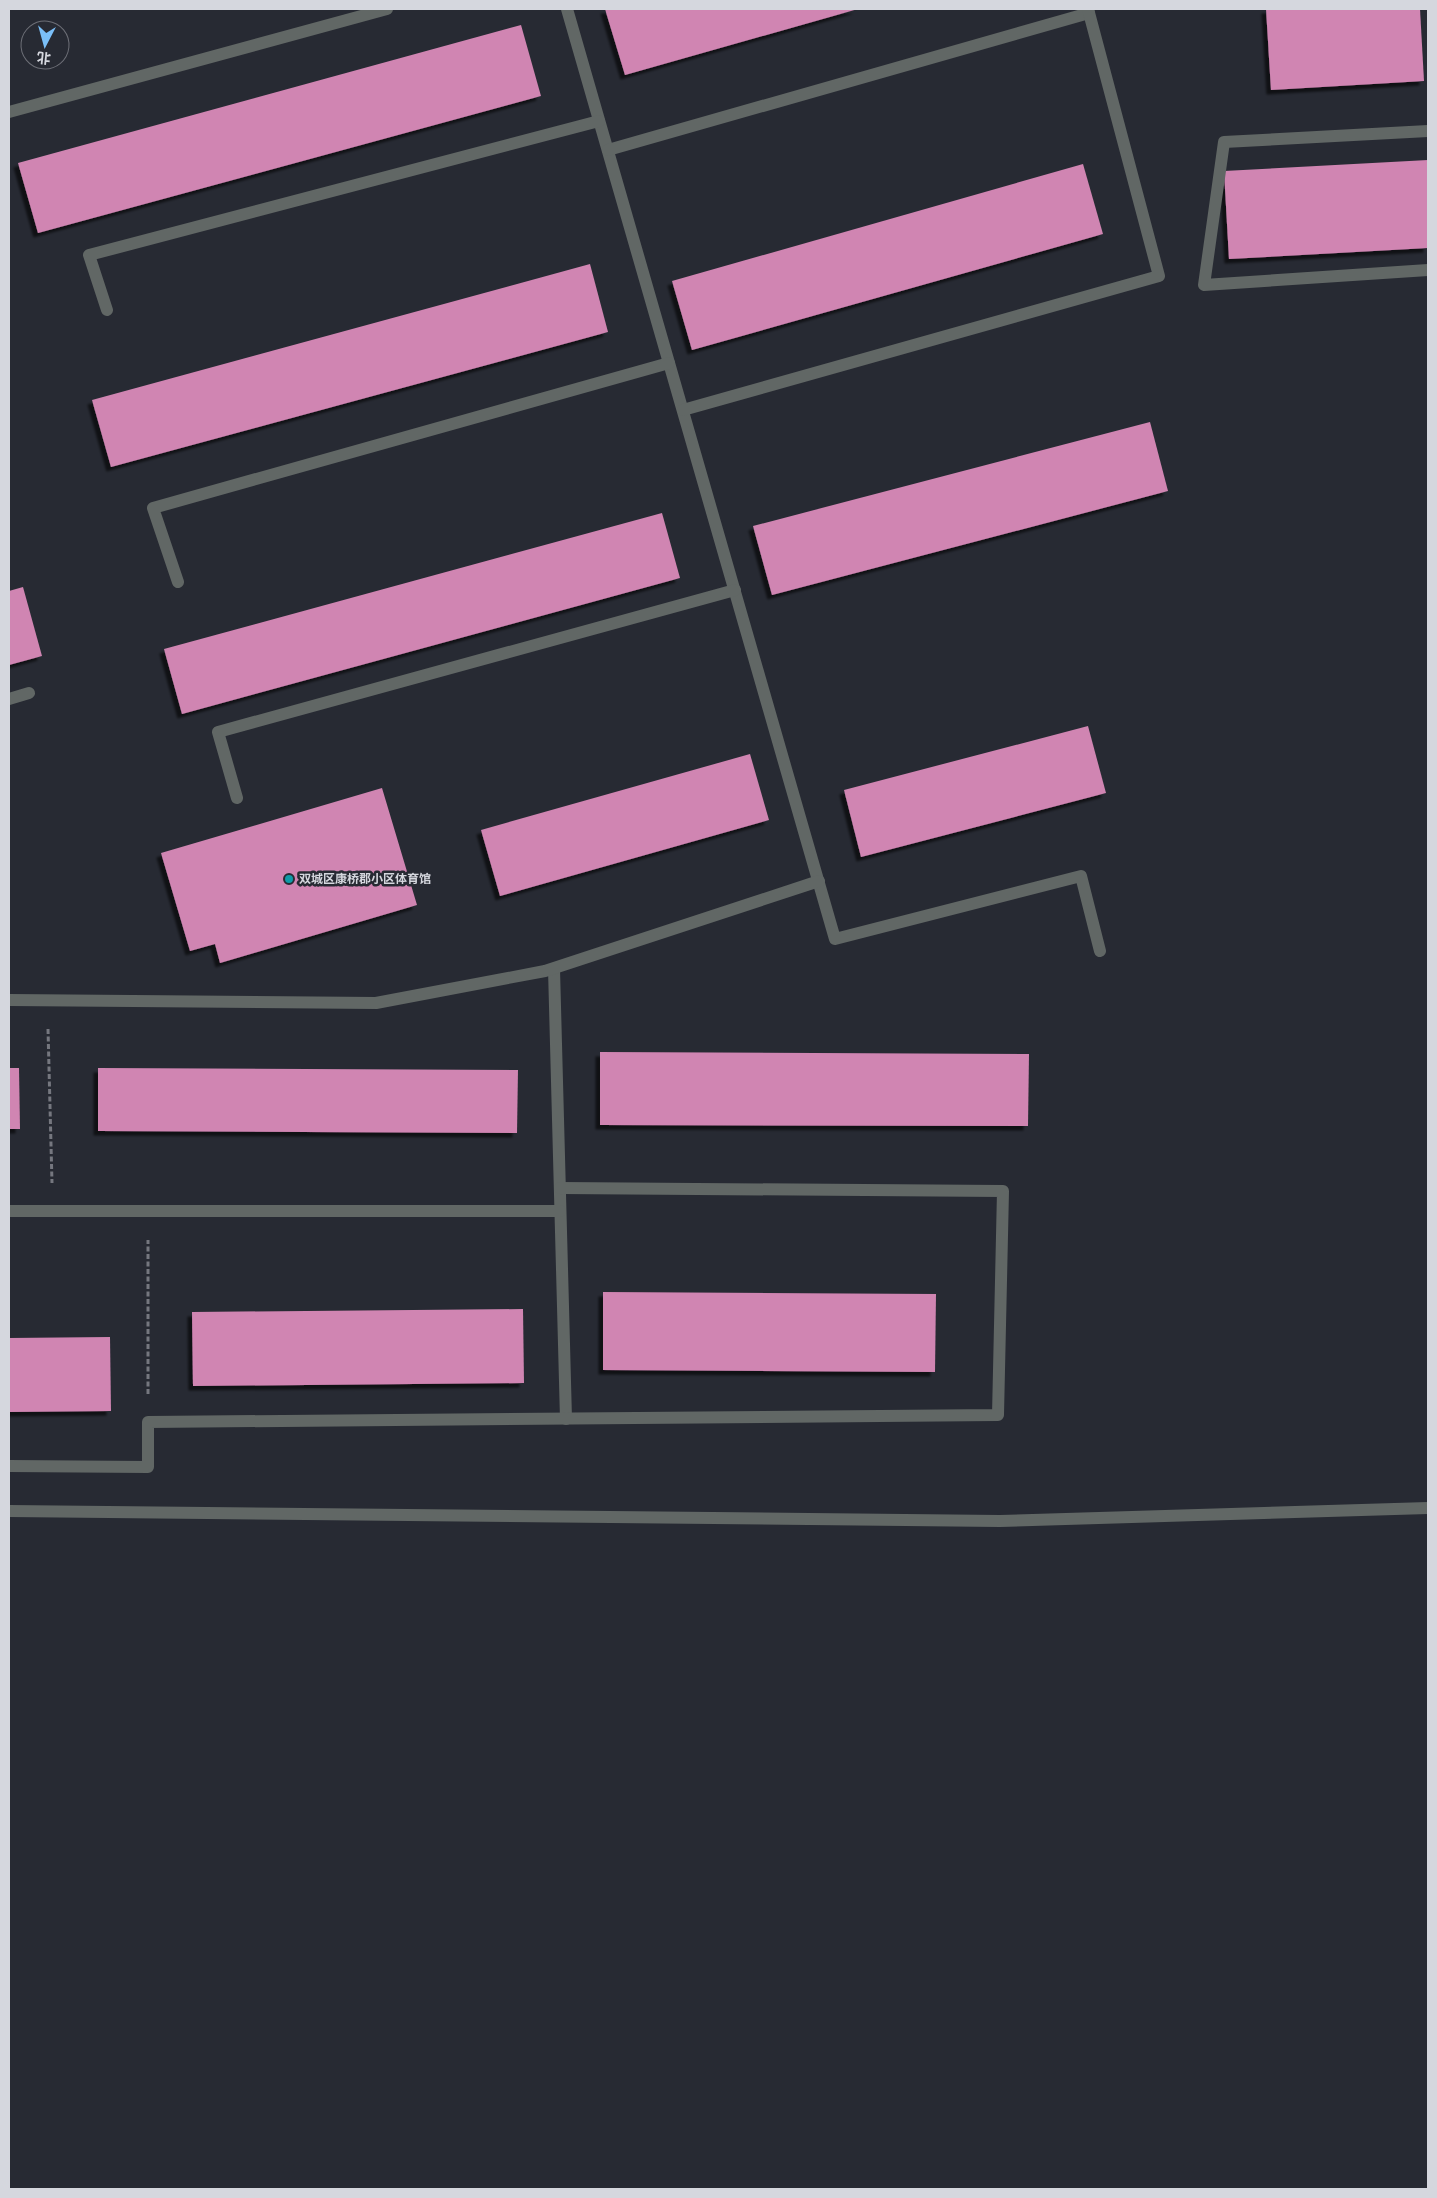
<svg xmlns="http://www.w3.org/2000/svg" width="1437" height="2198" viewBox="0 0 1437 2198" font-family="Lora,'Noto Sans SC',serif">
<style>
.building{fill:#d085b2;filter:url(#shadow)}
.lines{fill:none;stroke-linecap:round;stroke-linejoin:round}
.path{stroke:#75777f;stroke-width:3;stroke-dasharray:5 2.5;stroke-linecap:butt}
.minor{stroke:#616765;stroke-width:12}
.culture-dot{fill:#0f9aa8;stroke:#272a33;stroke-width:2}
.labels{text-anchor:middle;stroke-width:5;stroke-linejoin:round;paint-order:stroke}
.poi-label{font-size:12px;font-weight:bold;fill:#d5d7de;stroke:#272a33;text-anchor:start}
</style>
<defs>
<filter id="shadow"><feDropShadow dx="-4.5" dy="4.5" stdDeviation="1" flood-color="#0009"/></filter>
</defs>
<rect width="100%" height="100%" fill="#272a33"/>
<!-- building -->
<g class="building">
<polygon points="605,9 858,9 625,75"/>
<polygon points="1266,9 1420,9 1424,81 1271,90"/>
<polygon points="521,25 541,96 38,233 18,163"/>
<polygon points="1428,160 1428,248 1229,259 1224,171"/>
<polygon points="1083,164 1103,234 692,350 672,281"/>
<polygon points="590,264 608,332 111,467 92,400"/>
<polygon points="1150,422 1168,491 772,595 753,526"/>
<polygon points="662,513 680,578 182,714 164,649"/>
<polygon points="23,587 42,656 9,665 9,591"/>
<polygon points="1088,726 1106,793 861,857 844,790"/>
<polygon points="750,754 769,820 500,896 481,830"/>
<polygon points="382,788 417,905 220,963 215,944 190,951 161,853"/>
<polygon points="600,1052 1029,1054 1028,1126 600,1125"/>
<polygon points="9,1068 19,1068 20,1129 9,1129"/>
<polygon points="98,1068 518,1070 517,1133 98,1131"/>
<polygon points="603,1292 936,1294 935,1372 603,1370"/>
<polygon points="523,1309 524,1383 193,1386 192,1312"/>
<polygon points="110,1337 111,1411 9,1412 9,1338"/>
</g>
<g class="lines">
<!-- path -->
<g class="path">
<polyline points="48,1029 52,1183"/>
<polyline points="148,1394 148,1240"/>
</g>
<!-- minor -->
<g class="minor">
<polyline points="567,9 835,939 1081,876 1100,951"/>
<polyline points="9,112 387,9"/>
<polyline points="1428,131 1224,142 1204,285 1428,270"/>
<polyline points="608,150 1089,13"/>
<polyline points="107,310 89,255 599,121"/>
<polyline points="683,410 1159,276 1088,9"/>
<polyline points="178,582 153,508 669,363"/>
<polyline points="9,699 29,693"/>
<polyline points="237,798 218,732 735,590"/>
<polyline points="554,969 566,1419"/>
<polyline points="9,1000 376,1003 545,971 819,881"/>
<polyline points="9,1211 560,1211"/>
<polyline points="9,1466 148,1467 148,1422 998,1415 1003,1191 560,1188"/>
<polyline points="9,1511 1000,1521 1428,1508"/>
</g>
</g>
<!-- markers -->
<circle class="culture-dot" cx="289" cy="879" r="5"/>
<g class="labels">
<!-- poi labels -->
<g class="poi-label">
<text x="299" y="883">双城区康桥郡小区体育馆</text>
</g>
</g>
<!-- border -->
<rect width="1437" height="2198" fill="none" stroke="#d5d7de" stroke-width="20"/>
<!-- north arrow -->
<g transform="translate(45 45) rotate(186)"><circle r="24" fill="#272a33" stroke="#6d6f77"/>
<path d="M0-4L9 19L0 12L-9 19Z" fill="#7abff8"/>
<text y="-8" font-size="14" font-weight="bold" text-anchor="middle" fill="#d5d7de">北</text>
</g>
</svg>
